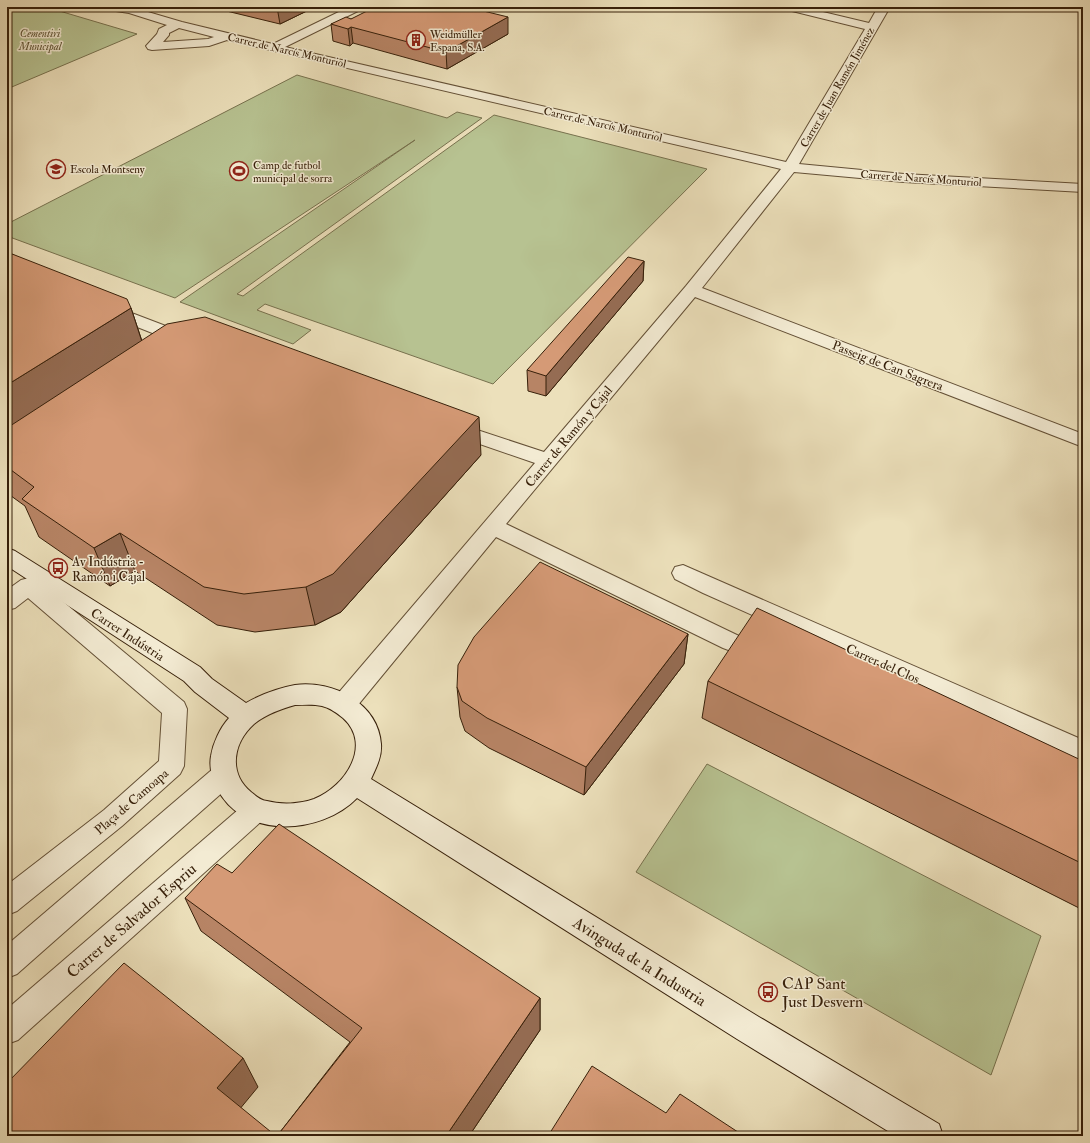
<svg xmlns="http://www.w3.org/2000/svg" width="1090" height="1143" viewBox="0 0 1090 1143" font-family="'IM FELL Double Pica',serif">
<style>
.green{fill:#b7c291;stroke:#77714e}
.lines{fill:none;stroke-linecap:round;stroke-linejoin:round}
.street-casing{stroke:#645036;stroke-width:2}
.secondary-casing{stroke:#37200a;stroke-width:2}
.street{fill:#f3ebd3;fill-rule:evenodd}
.secondary{fill:#f3ebd3;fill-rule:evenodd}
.wall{fill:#b78465;stroke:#37200a}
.shaded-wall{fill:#956c53;stroke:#37200a}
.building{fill:#d59a76;stroke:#37200a}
.labels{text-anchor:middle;stroke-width:3;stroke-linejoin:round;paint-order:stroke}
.far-park-label{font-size:11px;font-style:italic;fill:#5d5132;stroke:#f3ebd3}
.far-poi-label{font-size:11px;fill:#37200a;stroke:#f3ebd3;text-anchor:start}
.far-street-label{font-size:11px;fill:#37200a;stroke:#f3ebd3}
.street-label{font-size:13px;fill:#37200a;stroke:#f3ebd3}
.poi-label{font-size:13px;fill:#37200a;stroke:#f3ebd3;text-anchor:start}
.near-street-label{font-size:16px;fill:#37200a;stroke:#f3ebd3}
.near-poi-label{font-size:16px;fill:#37200a;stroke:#f3ebd3;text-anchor:start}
</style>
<rect width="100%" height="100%" fill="#ece0bb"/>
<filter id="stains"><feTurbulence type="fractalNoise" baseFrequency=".005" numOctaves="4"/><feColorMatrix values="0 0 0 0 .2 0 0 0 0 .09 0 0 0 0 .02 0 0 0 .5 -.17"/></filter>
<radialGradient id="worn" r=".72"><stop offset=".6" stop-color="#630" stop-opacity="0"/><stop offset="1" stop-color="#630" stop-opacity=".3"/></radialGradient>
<!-- green -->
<g class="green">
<polygon points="7,7 46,7 137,34 7,89"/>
<polygon points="297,75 447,118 457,112 482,118 237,294 243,296 494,115 707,169 493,384 265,304 257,310 311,330 293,344 180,302 415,140 175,298 7,236 7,224"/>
<polygon points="707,764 1041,936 991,1075 636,872"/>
</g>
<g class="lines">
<defs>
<g id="street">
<path d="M 101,7 L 131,7 L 182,22 L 273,44 L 349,7 L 364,7 L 362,9 L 285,47 L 786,162 L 865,29 L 784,9 L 782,7 L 802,7 L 869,23 L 878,7 L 890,7 L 799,164 L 904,174 L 1083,184 L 1083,192 L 904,182 L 794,172 L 702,288 L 1083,434 L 1083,447 L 695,297 L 506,524 L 739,636 L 743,642 L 739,648 L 731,651 L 723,648 L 496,537 L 353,711 L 344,714 L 335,711 L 332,704 L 335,697 L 535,463 L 445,432 L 442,428 L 445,424 L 452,422 L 459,424 L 544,452 L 686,286 L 781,169 L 227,40 L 209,46 L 152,50 L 148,49 L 146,46 L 157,34 L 159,29 L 167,25 L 129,13 L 103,9 ZM 179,28 L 214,37 L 208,39 L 163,42 L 169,35 L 169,33 Z"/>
<polygon points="108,304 192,336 195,340 192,344 186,345 180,344 102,313 100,309 102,305"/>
<polygon points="683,565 1083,740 1083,762 703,593 675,579 672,573 675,567"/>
<polygon points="29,578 37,580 184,702 187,709 184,766 180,774 122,826 17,911 7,915 7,885 104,810 159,761 162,713 28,598 15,608 7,610 7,590 21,580"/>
<polygon points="223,765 232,768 236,776 232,784 17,974 7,978 7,945 214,768"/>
<polygon points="255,799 264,803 268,811 264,819 18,1040 7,1044 7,1009 246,803"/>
</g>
<path id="secondary" d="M 7,548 L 15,551 L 200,667 L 212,679 L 246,703 C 260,695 279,688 295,685 C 333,680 378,703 381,744 C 382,757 376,768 371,779 L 759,1017 L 939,1124 L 943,1136 L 896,1136 L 737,1039 L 357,798 C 321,835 242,840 217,788 C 212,778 209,767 211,756 C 213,743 220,728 229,718 L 195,692 L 184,681 L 7,566 ZM 295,705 C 304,705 313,704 322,706 C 330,708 337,713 343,718 C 373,745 345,787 314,799 C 300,804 281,805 267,801 C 260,800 256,796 251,792 C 228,773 233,743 254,724 C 266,714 281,709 295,705 Z"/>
</defs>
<!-- street casing -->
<use href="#street" class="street-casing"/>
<!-- secondary casing -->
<use href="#secondary" class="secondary-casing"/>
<!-- street -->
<use href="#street" class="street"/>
<!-- secondary -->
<use href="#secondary" class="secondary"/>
</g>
<!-- wall -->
<g class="wall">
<polygon points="210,7 315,7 280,24"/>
<polygon points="351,19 508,34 447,69 353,43 350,46 333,41 331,24"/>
<polygon points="7,252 131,308 142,341 481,455 341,612 315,625 255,632 217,625 135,571 110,586 39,537 25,506 7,493"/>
<polygon points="644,261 643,281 546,396 528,391 527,370"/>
<polygon points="688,634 684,664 584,795 489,748 465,731 460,717 457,687"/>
<polygon points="708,681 1083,761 1083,910 702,718"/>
<polygon points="232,873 540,998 540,1030 469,1136 277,1136 350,1042 201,931 185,898"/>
</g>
<!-- shaded-wall -->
<g class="shaded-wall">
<polygon points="277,7 315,7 280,24"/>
<polygon points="508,17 508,34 447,69 446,52"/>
<polygon points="351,27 353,43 350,46 348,29"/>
<polygon points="644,261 643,281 546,396 546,376"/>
<polygon points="131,308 143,345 7,434 7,385"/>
<polygon points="479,417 481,455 341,612 315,625 306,587"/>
<polygon points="120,533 135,571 110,586 94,548"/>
<polygon points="688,634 684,664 584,795 586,767"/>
<polygon points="540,998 540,1030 469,1136 446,1136"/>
<polygon points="243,1058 258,1087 234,1116 217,1088"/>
</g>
<!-- building -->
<g class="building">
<polygon points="375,7 467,7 508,17 446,52 351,27 348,29 331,24 346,17 351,19"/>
<polygon points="7,252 127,299 131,308 7,385"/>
<polygon points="628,257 644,261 546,376 527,370"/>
<polygon points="205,317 479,417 333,574 306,587 244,594 204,587 120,533 94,548 22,499 34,487 7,467 7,428 167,324"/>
<polygon points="540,562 688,634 586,767 487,718 462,701 457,687 458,665 474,637"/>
<polygon points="757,608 1083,761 1083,864 708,681"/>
<polygon points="279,824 540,998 446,1136 277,1136 362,1028 185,898 217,864 232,873"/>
<polygon points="124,963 243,1058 217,1088 276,1136 13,1136 7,1130 7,1083"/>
<polygon points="592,1066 666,1113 680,1094 744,1136 548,1136"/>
</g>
<!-- icons -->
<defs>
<symbol id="building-ring" viewBox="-11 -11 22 22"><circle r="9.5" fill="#f3ebd3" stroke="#8f2418" stroke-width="1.5"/><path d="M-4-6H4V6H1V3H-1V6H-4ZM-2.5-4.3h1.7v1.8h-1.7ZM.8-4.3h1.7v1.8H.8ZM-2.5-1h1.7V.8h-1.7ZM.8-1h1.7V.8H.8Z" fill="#8f2418"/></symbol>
<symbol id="school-ring" viewBox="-11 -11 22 22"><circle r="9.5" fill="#f3ebd3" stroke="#8f2418" stroke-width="1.5"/><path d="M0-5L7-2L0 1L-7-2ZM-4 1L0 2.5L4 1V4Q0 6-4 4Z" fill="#8f2418"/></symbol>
<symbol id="stadium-ring" viewBox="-11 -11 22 22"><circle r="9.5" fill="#f3ebd3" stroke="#8f2418" stroke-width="1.5"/><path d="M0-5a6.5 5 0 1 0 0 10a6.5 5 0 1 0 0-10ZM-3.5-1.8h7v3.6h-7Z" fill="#8f2418"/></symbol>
<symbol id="bus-ring" viewBox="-11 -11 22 22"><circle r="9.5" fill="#f3ebd3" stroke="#8f2418" stroke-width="1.5"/><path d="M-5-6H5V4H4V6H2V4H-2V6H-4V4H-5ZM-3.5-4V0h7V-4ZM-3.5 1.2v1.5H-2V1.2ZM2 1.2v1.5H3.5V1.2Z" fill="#8f2418"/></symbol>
</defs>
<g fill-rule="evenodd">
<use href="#building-ring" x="405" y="29" width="22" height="22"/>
<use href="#school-ring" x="45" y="158" width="22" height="22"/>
<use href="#stadium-ring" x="228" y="160" width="22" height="22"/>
<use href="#bus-ring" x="47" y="557" width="22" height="22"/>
<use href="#bus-ring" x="757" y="981" width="22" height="22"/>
</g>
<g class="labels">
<!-- far-park labels -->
<g class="far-park-label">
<text x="40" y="37">Cementiri<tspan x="40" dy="13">Municipal</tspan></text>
</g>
<!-- far-poi labels -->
<g class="far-poi-label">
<text x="430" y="38">Weidmüller<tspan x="430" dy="13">Espana, S.A.</tspan></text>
<text x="253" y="169">Camp de futbol<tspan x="253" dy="13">municipal de sorra</tspan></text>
<text x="70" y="173">Escola Montseny</text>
</g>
<!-- far-street labels -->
<g class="far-street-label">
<text transform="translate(287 50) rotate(13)" y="4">Carrer de Narcís Monturiol</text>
<text transform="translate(837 87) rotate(-60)" y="4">Carrer de Juan Ramón Jiménez</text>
<text transform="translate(603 124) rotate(13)" y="4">Carrer de Narcís Monturiol</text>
<text transform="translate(921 178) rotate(4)" y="4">Carrer de Narcís Monturiol</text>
</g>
<!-- street labels -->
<g class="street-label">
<text transform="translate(888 365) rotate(21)" y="5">Passeig de Can Sagrera</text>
<text transform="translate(568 436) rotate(-50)" y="5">Carrer de Ramón y Cajal</text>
<text transform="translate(128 634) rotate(33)" y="5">Carrer Indústria</text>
<text transform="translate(883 663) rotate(24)" y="5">Carrer del Clos</text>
<text transform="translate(131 801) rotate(-41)" y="5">Plaça de Camoapa</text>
</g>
<!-- poi labels -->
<g class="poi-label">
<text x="72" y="566">Av Indústria -<tspan x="72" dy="15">Ramón i Cajal</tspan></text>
</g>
<!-- near-street labels -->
<g class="near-street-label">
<text transform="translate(131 920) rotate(-41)" y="6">Carrer de Salvador Espriu</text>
<text transform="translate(640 961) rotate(32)" y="6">Avinguda de la Industria</text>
</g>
<!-- near-poi labels -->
<g class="near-poi-label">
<text x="782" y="989">CAP Sant<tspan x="782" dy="18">Just Desvern</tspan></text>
</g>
</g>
<!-- margin -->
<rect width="1090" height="1143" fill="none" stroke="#ece0bb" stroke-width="24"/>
<rect x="8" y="8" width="1074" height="1127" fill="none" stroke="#37200a" stroke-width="2"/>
<rect x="12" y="12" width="1066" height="1119" fill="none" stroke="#37200a"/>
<rect width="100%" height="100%" filter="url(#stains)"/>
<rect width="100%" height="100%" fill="url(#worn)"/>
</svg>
